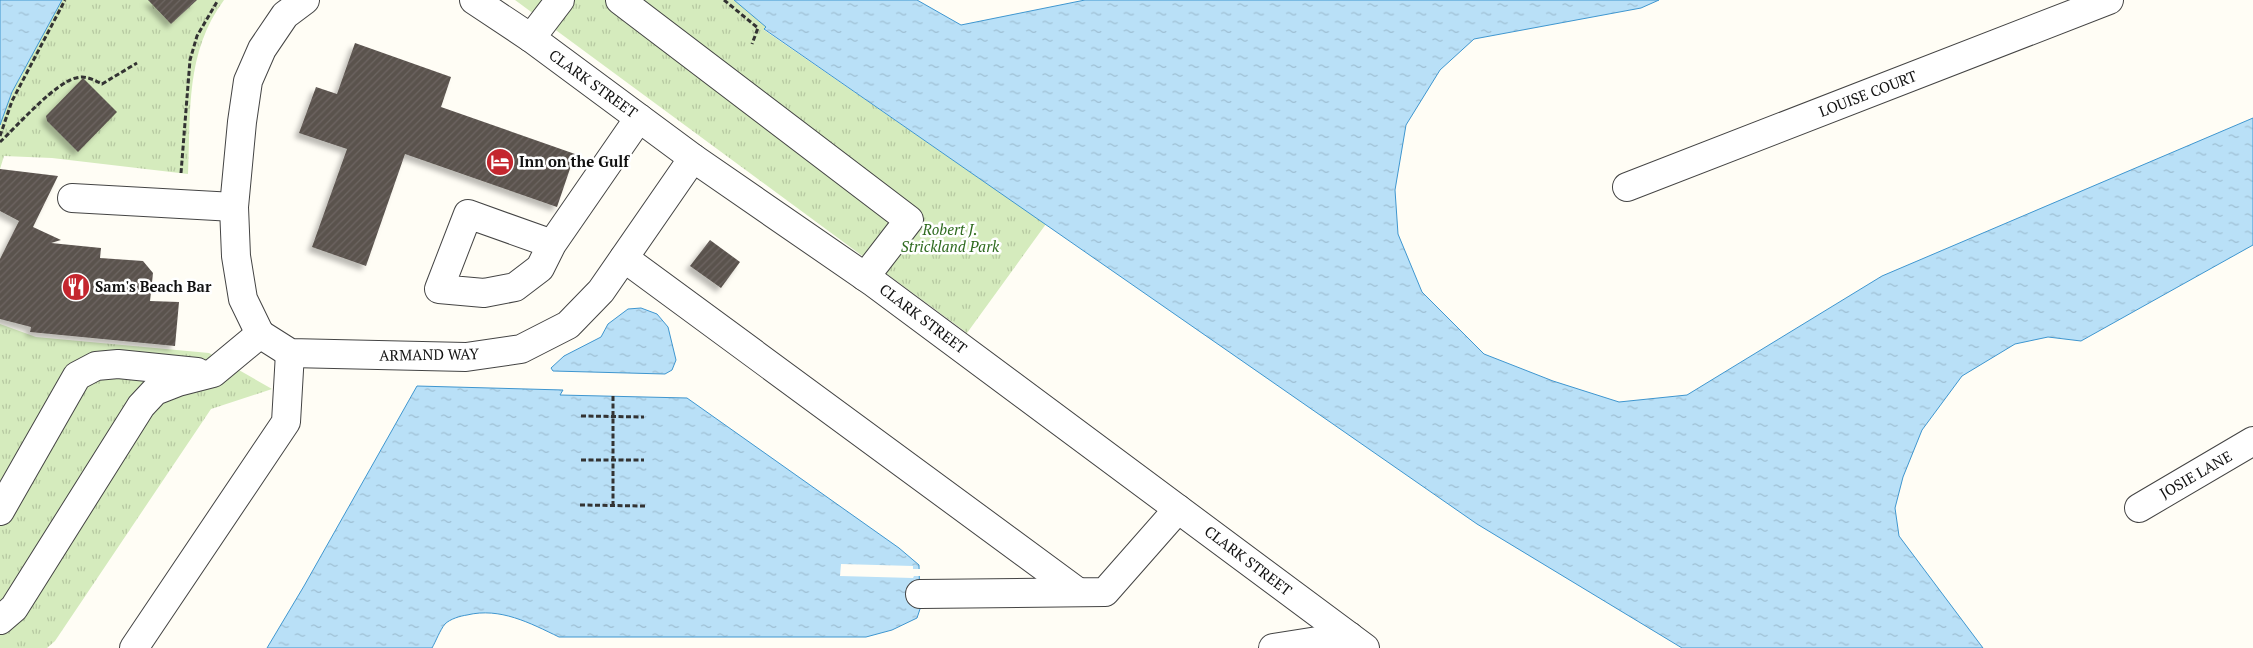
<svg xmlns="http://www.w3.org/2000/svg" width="2253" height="648" viewBox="0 0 2253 648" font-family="'PT Serif',serif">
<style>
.park{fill:url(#park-tufts)}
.water{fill:url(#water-ripples);stroke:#3f96cf}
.pier{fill:#fffdf5}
.building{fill:url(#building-hatch);filter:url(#shadow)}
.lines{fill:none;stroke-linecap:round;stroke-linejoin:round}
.minor-casing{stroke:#444;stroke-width:30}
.path{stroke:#333;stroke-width:3;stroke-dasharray:5 2.5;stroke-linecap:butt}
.minor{stroke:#fff;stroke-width:28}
.labels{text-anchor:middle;stroke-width:5;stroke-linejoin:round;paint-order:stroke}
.street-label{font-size:15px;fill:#111;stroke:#fff}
.poi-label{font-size:15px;font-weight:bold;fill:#111;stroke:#fff;text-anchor:start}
.park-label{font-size:15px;font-style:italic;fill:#2f6b1f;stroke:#fff}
</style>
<defs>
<pattern id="park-tufts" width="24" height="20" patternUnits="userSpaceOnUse" patternTransform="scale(1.25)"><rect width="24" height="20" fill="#d5ebbd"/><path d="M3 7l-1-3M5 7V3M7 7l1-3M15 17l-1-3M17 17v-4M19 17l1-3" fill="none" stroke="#b6c8a1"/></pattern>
<pattern id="water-ripples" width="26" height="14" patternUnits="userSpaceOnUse" patternTransform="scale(1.25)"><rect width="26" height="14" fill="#b9e0f7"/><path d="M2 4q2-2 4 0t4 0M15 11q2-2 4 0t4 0" fill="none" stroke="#9ebfd3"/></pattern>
<pattern id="building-hatch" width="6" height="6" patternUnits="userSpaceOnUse" patternTransform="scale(1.25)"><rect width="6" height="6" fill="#5a524d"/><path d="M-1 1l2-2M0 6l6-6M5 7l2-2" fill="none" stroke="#6d6662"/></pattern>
<filter id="shadow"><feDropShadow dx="-4.5" dy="4.5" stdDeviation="2.5" flood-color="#0004"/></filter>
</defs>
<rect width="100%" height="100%" fill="#fffdf5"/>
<!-- park -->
<g class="park">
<path d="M 62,0 L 224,0 C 185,53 191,111 188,174 L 52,158 L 4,156 L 0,169 L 0,125 L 12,92 Z"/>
<polygon points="515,0 734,0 766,27 764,30 1046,224 967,333"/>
<polygon points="0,324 36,337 209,353 272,389 211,409 55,641 47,648 0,648"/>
</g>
<!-- water -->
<g class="water">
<polygon points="0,0 62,0 12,92 0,125"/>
<polygon points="734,0 917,0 961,25 1085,0 1659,0 1641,8 1474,39 1440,70 1406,125 1395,190 1398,234 1422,292 1484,354 1553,381 1619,402 1687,395 1882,276 2253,118 2253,245 2081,341 2048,337 2015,344 1962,376 1922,430 1903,477 1895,508 1899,536 1983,648 1682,648 1477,524 764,29 766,27"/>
<polygon points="641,308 657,314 668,327 676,360 672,370 665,374 553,371 551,368 564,356 601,337 608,324 628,309"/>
<path d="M 417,386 L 563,390 L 560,395 L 687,398 L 899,548 L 919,565 L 920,609 L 917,618 L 892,630 L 866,637 L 559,637 C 530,623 500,607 467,615 C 460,616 450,619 445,624 C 440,630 436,641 432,648 L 267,648 L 304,586 Z"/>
</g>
<!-- pier -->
<polygon class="pier" points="841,564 913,566 913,569 922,569 922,576 914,576 913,578 840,576"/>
<!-- building -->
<g class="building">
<polygon points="148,0 197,0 171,24"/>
<polygon points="355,43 451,77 441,107 575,154 557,207 405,154 366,266 312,247 347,149 299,133 316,87 337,94"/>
<polygon points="83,78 117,112 78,152 47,121 46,116"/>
<polygon points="0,169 58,176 33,227 61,240 51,243 101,248 100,258 143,261 153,273 150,301 179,302 175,346 30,332 31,327 0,319 0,259 19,221 0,211"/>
<polygon points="710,240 740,262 721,288 690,266"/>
</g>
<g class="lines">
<defs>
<g id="minor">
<polyline points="474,0 531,38 693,158 874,283 1365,648"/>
<polyline points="620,0 909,220 865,277"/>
<polyline points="531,38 560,0"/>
<polyline points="1627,187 2109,0"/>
<polyline points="72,198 234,207"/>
<polyline points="552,244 468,214 439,289 484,293 515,287 540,268 552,244 639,118"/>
<polyline points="624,258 1078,592"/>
<polyline points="260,334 290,353 466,357 521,349 568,325 601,291 693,158"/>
<polyline points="260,334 243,299 236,256 234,207 242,122 248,81 262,49 285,15 305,0"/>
<polyline points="2139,508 2253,441"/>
<polyline points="0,511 77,376 96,366 118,364 197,372"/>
<polyline points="920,594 1105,592 1178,509"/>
<polyline points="0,620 14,608 141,406 155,391 178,382 213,373 260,334"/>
<polyline points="134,648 286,422 290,353"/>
<polyline points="1273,648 1349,636"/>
</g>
</defs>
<!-- minor casing -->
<use href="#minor" class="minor-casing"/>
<!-- path -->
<g class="path">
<polyline points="724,0 758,28 752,44"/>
<polyline points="0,136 12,101 65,0"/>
<path d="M 0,142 C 17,126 56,82 76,78 C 86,75 94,80 102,84 L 137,63"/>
<polyline points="181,173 190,60 197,36 218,0"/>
<polyline points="613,396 613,505"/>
<polyline points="581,416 644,417"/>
<polyline points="581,460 644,460"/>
<polyline points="580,505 645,506"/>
</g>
<!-- minor -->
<use href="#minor" class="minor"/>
</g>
<!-- icons -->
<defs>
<symbol id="hotel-disc" viewBox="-11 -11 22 22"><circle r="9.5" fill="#c4262e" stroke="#fff"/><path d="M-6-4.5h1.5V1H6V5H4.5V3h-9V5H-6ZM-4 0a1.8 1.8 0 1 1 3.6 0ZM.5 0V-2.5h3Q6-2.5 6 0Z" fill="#fff"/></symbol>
<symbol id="restaurant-disc" viewBox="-11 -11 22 22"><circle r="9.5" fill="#c4262e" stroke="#fff"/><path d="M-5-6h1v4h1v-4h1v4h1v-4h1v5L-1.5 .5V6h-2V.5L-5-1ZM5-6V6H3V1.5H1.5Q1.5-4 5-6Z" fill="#fff"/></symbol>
</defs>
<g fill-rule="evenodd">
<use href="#hotel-disc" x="484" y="146" width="32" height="32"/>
<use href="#restaurant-disc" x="60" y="271" width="32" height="32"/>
</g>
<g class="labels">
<!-- street labels -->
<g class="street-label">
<text transform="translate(593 84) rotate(36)" y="5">CLARK STREET</text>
<text transform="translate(1868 94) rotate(-21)" y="5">LOUISE COURT</text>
<text transform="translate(923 319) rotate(37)" y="5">CLARK STREET</text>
<text transform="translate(429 355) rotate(-1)" y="5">ARMAND WAY</text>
<text transform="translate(2196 475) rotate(-30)" y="5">JOSIE LANE</text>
<text transform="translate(1248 561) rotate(37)" y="5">CLARK STREET</text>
</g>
<!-- poi labels -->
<g class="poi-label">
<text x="519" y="167">Inn on the Gulf</text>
<text x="95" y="292">Sam's Beach Bar</text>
</g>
<!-- park labels -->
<g class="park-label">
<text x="950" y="235">Robert J.<tspan x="950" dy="17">Strickland Park</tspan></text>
</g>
</g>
</svg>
